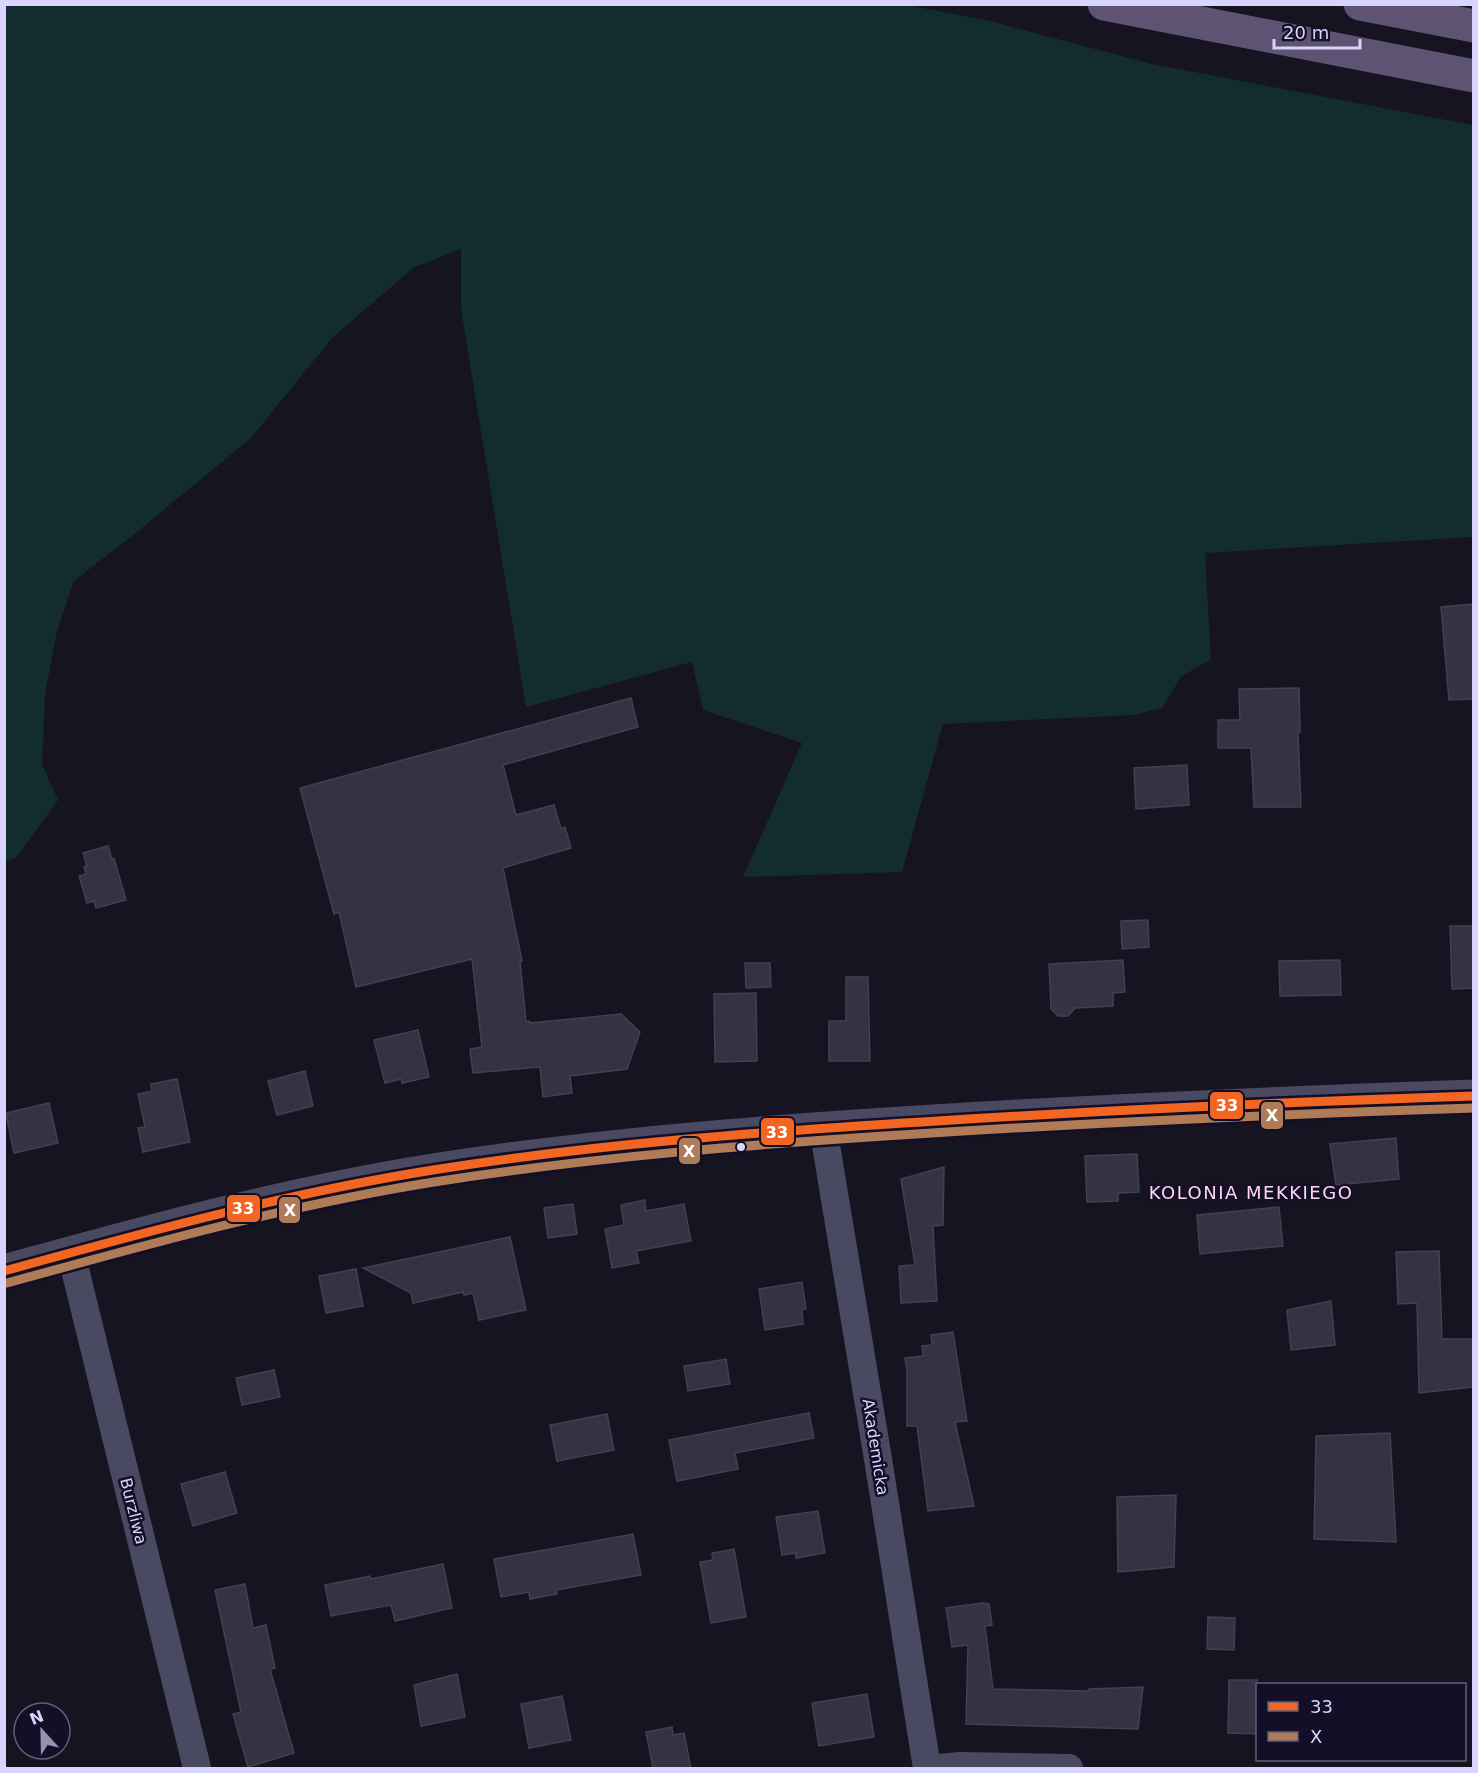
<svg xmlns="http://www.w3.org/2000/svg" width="1478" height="1773" viewBox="0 0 1478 1773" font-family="'DejaVu Sans',sans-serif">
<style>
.green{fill:#132c2d}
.building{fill:#343243;stroke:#433f54;stroke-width:1.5}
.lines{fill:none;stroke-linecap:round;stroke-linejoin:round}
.minor{stroke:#4a4962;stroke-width:28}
.tertiary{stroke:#4a4962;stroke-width:33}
.primary{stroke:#5e5373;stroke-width:33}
.bus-1-casing{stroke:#130f26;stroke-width:14}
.bus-2-casing{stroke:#130f26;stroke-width:14}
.bus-1{stroke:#f26522;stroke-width:9}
.bus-2{stroke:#b07c57;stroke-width:9}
.bus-dot{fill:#d9d4ff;stroke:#130f26;stroke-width:2}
.labels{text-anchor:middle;stroke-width:5;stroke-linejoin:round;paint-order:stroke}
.street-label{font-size:16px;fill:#d9d4ff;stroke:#130f26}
.neighbourhood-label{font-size:18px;letter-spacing:1.5px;fill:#ffd6f0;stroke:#130f26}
.line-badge{stroke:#130f26;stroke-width:2}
.badge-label{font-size:16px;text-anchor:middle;font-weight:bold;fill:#fff}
</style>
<rect width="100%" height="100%" fill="#161421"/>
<!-- green -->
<polygon class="green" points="4,5 907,5 990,21 1152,64 1473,125 1473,537 1205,553 1211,659 1181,677 1162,708 1134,715 943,724 902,872 743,877 802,743 703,710 692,662 526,707 461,309 461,249 413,268 333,337 251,438 132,536 74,581 57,631 45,694 42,764 58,800 16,858 5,862"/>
<!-- building -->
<g class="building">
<polygon points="1473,604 1473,699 1449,700 1441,607"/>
<polygon points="1299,688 1300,732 1298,733 1301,807 1254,807 1251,748 1218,748 1218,720 1240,720 1239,689"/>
<polygon points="631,698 638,727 503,765 516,815 554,805 561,829 565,827 571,848 503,868 522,961 520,961 526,1022 530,1021 531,1023 621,1014 640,1032 627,1069 570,1076 572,1093 543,1097 540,1067 473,1073 470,1049 482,1047 472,959 356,987 339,912 334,914 300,788"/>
<polygon points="1187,765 1189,805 1136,809 1134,768"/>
<polygon points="108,846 112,859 114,858 126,900 96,908 94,901 87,903 79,876 86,874 84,867 87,866 83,853"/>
<polygon points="1148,920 1149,947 1122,949 1121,921"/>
<polygon points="1450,926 1473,926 1473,988 1452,989"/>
<polygon points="1123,960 1125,992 1113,993 1113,1006 1075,1008 1068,1016 1058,1016 1051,1009 1049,964"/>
<polygon points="1340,960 1341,995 1280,996 1279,961"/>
<polygon points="745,963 770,963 771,987 746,988"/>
<polygon points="846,977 868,977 870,1061 829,1061 829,1021 846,1021"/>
<polygon points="756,993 757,1061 715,1062 714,994"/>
<polygon points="418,1030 429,1077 402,1083 401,1079 385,1083 374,1040"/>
<polygon points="305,1071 313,1106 277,1115 268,1081"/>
<polygon points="177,1079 190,1142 143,1152 138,1128 145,1127 138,1094 152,1091 151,1084"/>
<polygon points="49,1103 58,1143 14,1153 6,1113"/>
<polygon points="1396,1138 1399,1179 1336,1185 1330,1144"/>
<polygon points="1137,1154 1139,1192 1118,1193 1118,1201 1087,1202 1085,1156"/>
<polygon points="944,1167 943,1225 933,1226 937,1301 901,1303 899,1266 915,1265 901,1179"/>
<polygon points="645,1200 646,1211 684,1204 691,1241 636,1251 639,1263 612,1268 605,1229 624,1225 621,1205"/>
<polygon points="573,1204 577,1234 548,1238 544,1208"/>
<polygon points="1279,1207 1283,1246 1200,1254 1197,1215"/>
<polygon points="510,1237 526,1310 479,1320 473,1293 464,1295 463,1292 413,1303 411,1293 363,1268"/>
<polygon points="1439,1251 1442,1339 1473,1339 1473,1387 1419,1393 1417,1303 1398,1304 1396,1252"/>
<polygon points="356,1269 363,1306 326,1313 319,1276"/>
<polygon points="802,1282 806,1309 802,1310 803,1324 765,1330 759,1289"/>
<polygon points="1331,1301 1335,1345 1291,1350 1287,1310"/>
<polygon points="953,1332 967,1421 955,1422 974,1506 928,1511 917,1426 907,1426 907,1370 905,1358 923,1356 922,1346 932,1345 931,1335"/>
<polygon points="726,1359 730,1384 688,1391 684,1366"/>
<polygon points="274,1370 280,1397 242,1405 236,1378"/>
<polygon points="809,1413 814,1438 735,1453 738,1469 677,1481 669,1440"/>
<polygon points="607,1414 614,1450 557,1461 550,1425"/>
<polygon points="1390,1433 1396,1542 1314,1539 1316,1436"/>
<polygon points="225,1472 237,1513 193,1526 181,1484"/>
<polygon points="1176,1495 1174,1567 1118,1572 1117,1497"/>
<polygon points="818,1511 825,1553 796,1558 796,1553 782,1555 776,1517"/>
<polygon points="633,1534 641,1575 556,1590 557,1594 530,1599 529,1592 501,1597 494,1559"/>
<polygon points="734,1549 746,1617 711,1623 700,1562 713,1560 712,1553"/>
<polygon points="443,1564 452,1608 395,1621 391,1605 331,1616 325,1585 370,1576 371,1579"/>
<polygon points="245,1584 253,1628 266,1625 275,1668 270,1669 294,1753 248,1767 233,1714 241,1712 215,1590"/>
<polygon points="982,1603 989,1604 992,1625 985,1626 993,1689 1089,1691 1089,1689 1143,1687 1138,1729 966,1724 968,1645 952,1647 946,1608"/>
<polygon points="1208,1617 1235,1618 1234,1650 1207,1649"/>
<polygon points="457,1674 465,1717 421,1726 414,1685"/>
<polygon points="1229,1680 1257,1680 1257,1734 1228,1733"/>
<polygon points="867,1694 874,1737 819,1746 812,1703"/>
<polygon points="562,1696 571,1740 529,1748 521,1704"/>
<polygon points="672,1727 673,1735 684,1733 691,1768 653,1768 646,1732"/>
</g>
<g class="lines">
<!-- minor -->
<g class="minor">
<polyline points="823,1127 878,1459 927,1768"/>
<polyline points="71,1253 197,1768"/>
<polyline points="939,1768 960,1766 1069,1768"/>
</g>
<!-- tertiary -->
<path class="tertiary" d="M 4,1271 C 145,1232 288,1193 433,1170 C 627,1140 823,1127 1019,1116 C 1170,1108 1322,1101 1474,1096"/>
<!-- primary -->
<g class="primary">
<polyline points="1104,4 1474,76"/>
<polyline points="1360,4 1474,26"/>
</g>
<defs>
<path id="bus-1" d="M 4,1271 C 146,1232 288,1193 433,1170 C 595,1144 759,1132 922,1122 C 1106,1110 1290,1102 1474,1096"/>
<path id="bus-2" d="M 7,1283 C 148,1244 290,1205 434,1182 C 594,1157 755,1144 916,1134 C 1102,1122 1288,1114 1474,1108"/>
</defs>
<!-- bus-1 casing -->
<use href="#bus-1" class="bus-1-casing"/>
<!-- bus-2 casing -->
<use href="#bus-2" class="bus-2-casing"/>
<!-- bus-1 -->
<use href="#bus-1" class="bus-1"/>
<!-- bus-2 -->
<use href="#bus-2" class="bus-2"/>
</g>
<!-- markers -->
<circle class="bus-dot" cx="741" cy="1147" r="5"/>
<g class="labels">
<!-- street labels -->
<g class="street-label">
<text transform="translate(876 1447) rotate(81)" y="6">Akademicka</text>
<text transform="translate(134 1511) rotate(76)" y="6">Burzliwa</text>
</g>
<!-- neighbourhood labels -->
<g class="neighbourhood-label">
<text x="1251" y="1199">KOLONIA MEKKIEGO</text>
</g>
</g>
<g class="line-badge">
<rect x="1209" y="1091" width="35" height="29" rx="6" fill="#f26522"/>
<rect x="1260" y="1101" width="24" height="29" rx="6" fill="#b07c57"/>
<rect x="760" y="1117" width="35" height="29" rx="6" fill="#f26522"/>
<rect x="678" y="1137" width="23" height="28" rx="6" fill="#b07c57"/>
<rect x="226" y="1194" width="35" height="29" rx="6" fill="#f26522"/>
<rect x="278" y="1196" width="23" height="28" rx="6" fill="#b07c57"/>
</g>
<g class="badge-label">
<text x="1227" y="1111">33</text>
<text x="1272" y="1121">X</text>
<text x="777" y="1138">33</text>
<text x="689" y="1157">X</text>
<text x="243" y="1214">33</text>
<text x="290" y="1216">X</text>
</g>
<!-- border -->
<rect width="1478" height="1773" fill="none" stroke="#d9d4ff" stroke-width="12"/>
<!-- legend -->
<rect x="1256" y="1683" width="210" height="78" fill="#130f26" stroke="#625e7d" stroke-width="1.5"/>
<rect x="1268" y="1702" width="30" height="9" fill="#f26522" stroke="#625e7d" stroke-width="1.5"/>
<text x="1310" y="1713" font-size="18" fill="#d9d4ff">33</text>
<rect x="1268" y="1732" width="30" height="9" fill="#b07c57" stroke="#625e7d" stroke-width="1.5"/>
<text x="1310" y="1743" font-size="18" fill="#d9d4ff">X</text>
<!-- north arrow -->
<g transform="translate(42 1731) rotate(338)"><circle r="28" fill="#130f26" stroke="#625e7d" stroke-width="1.5"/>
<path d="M0-4.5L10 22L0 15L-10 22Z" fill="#9591b1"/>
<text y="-9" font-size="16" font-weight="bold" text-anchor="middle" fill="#d9d4ff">N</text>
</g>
<!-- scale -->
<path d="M1274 39v9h86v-9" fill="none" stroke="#d9d4ff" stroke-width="3"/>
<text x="1283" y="39" font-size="18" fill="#d9d4ff" stroke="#130f26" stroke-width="4.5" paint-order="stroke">20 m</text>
</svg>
